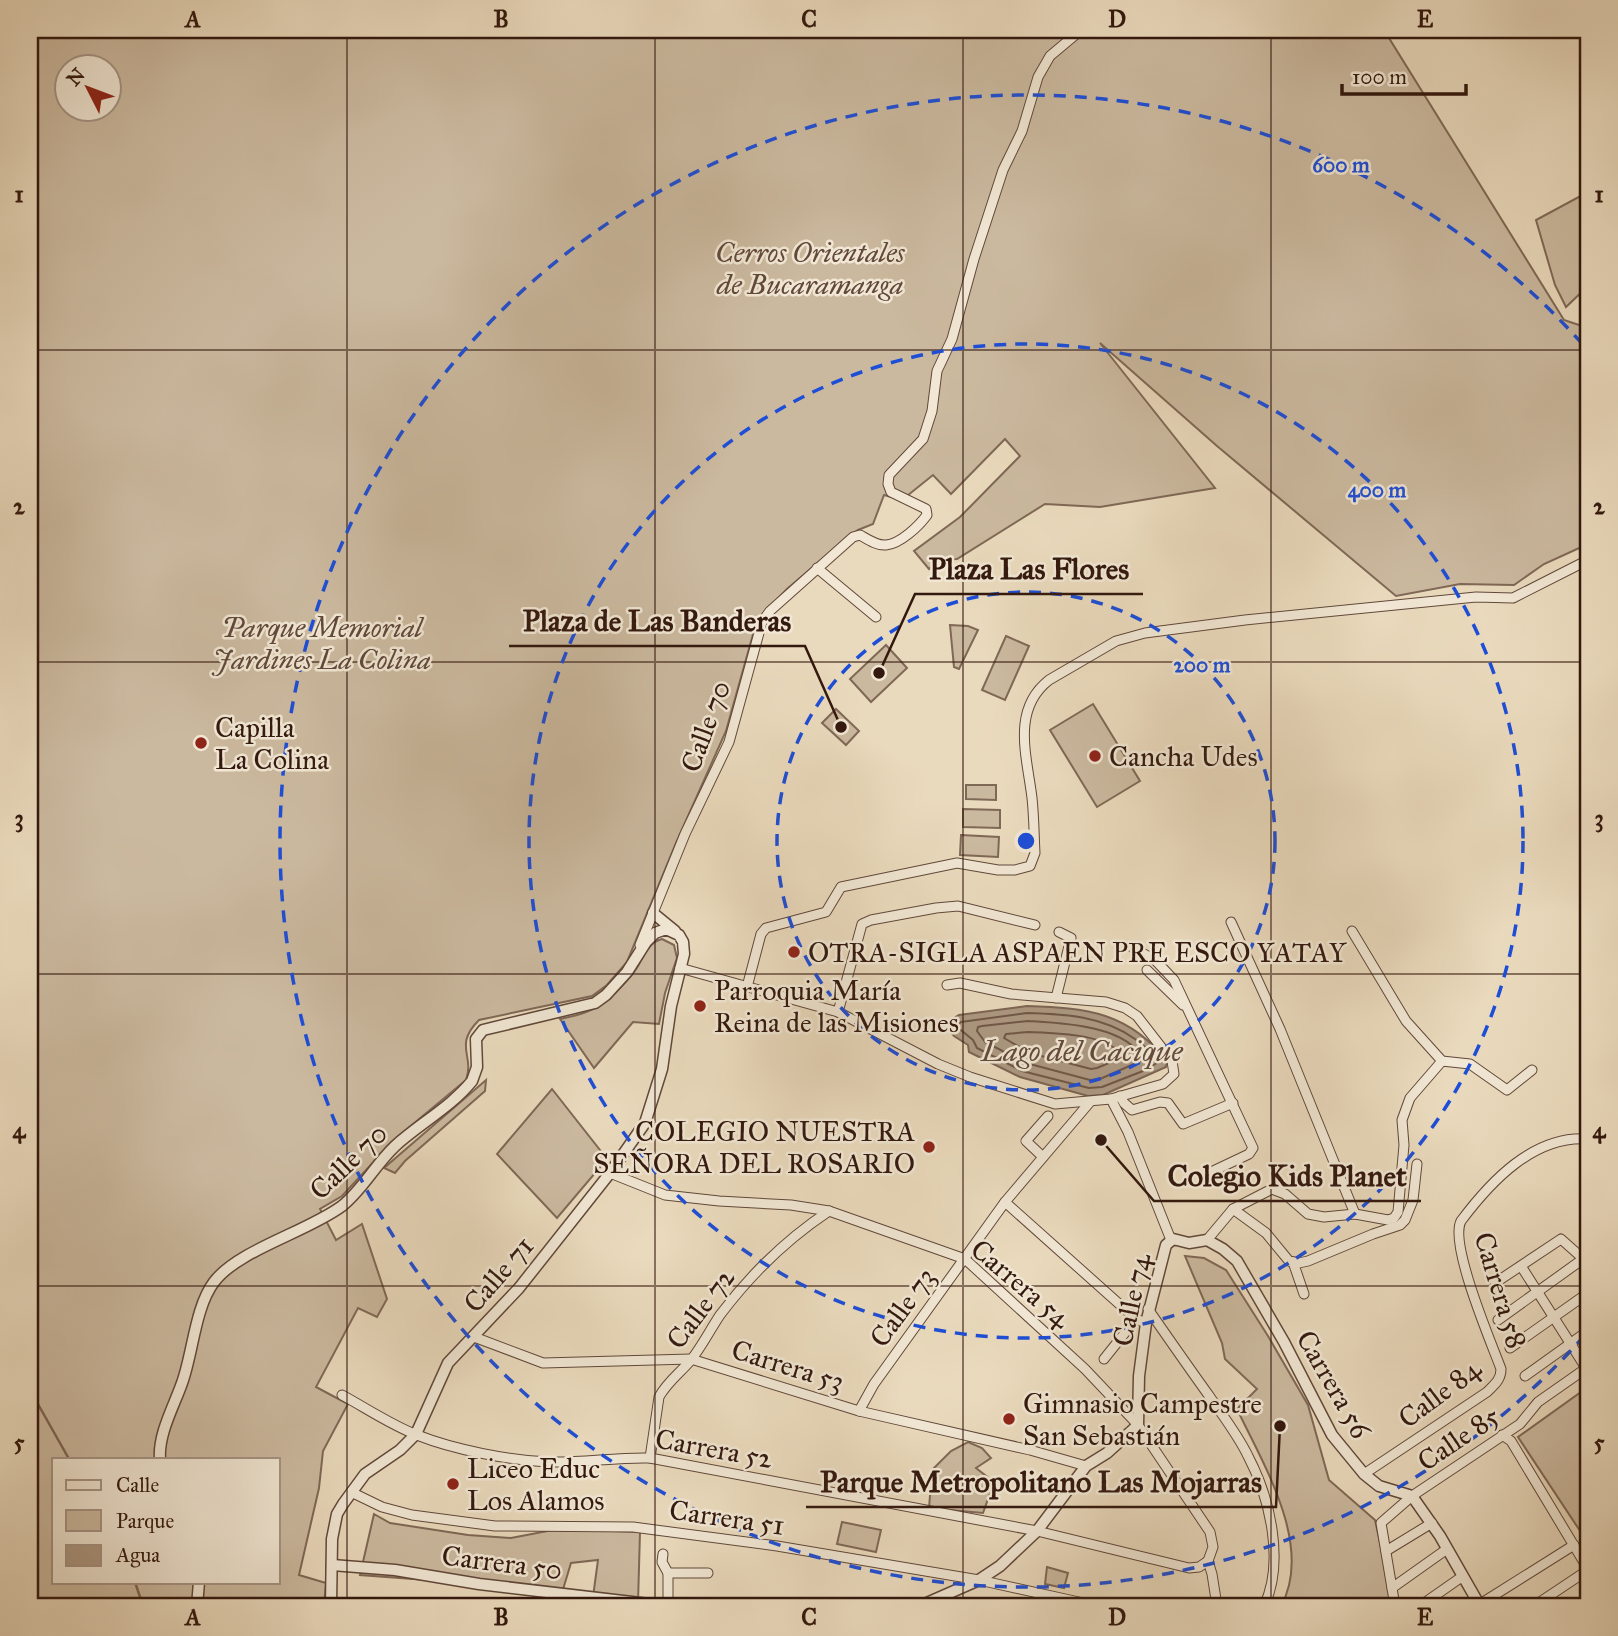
<svg xmlns="http://www.w3.org/2000/svg" width="1618" height="1636" viewBox="0 0 1618 1636" font-family="'IM FELL Great Primer',serif">
<style>
.green{fill:#cbb99f;stroke:#7f6856;stroke-width:2;fill-rule:evenodd}
.water{fill:#ac9882;stroke:#7c6554;stroke-width:2}
.lines{fill:none;stroke-linecap:round;stroke-linejoin:round}
.shore{stroke:#705848;stroke-width:2}
.stream{stroke:#7c6554;stroke-width:2.5}
.minor-casing{stroke:#61483a;stroke-width:11}
.tertiary-casing{stroke:#61483a;stroke-width:13}
.minor{stroke:#f1e7d4;stroke-width:9}
.tertiary{stroke:#f1e7d4;stroke-width:10}
.grid{fill:none;stroke:#33180e;stroke-width:2;stroke-opacity:0.55}
.ring{fill:none;stroke:#1d4ed8;stroke-width:3.5;stroke-dasharray:12 9}
.poi-dot{fill:#8f2418;stroke:#f1e7d4;stroke-width:2.5}
.labels{text-anchor:middle;stroke-width:5;stroke-linejoin:round;paint-order:stroke}
.park-label{font-size:28px;font-style:italic;fill:#61483a;stroke:#f1e7d4}
.street-label{font-size:28px;fill:#33180e;stroke:#f1e7d4}
.poi-label{font-size:28px;fill:#33180e;stroke:#f1e7d4;text-anchor:start}
.water-label{font-size:30px;font-style:italic;fill:#634b3c;stroke:#f1e7d4}
.centre{fill:#1d4ed8;stroke:#f1e7d4;stroke-width:3.5}
.ring-label{font-size:21px;text-anchor:middle;font-weight:bold;fill:#1d4ed8;stroke:#f1e7d4;stroke-width:5;stroke-linejoin:round;paint-order:stroke}
.leader{fill:none;stroke:#33180e;stroke-width:2.5}
.callout-dot{fill:#33180e;stroke:#f1e7d4;stroke-width:2.5}
.callout-label{font-size:30px;text-anchor:middle;font-weight:bold;fill:#33180e;stroke:#f1e7d4;stroke-width:5;stroke-linejoin:round;paint-order:stroke}
.neatline{fill:none;stroke:#33180e;stroke-width:2.5}
.grid-label{font-size:23px;text-anchor:middle;font-weight:bold;fill:#33180e}
</style>
<rect width="100%" height="100%" fill="#eadabd"/>
<filter id="stains"><feTurbulence type="fractalNoise" baseFrequency=".00286" numOctaves="4"/><feColorMatrix values="0 0 0 0 .2 0 0 0 0 .09 0 0 0 0 .02 0 0 0 .5 -.17"/></filter>
<radialGradient id="worn" r=".72"><stop offset=".6" stop-color="#630" stop-opacity="0"/><stop offset="1" stop-color="#630" stop-opacity=".3"/></radialGradient>
<!-- green -->
<g class="green">
<path d="M 30,30 L 1384,30 L 1564,320 L 1588,328 L 1588,544 L 1544,564 L 1514,585 L 1460,584 L 1396,596 L 1217,446 L 1100,343 L 1215,488 L 1100,507 L 1045,504 L 957,559 L 940,560 L 929,569 L 914,551 L 960,517 L 1020,456 L 1005,439 L 951,494 L 933,475 L 902,500 L 884,495 L 873,524 L 858,530 L 841,543 L 787,589 L 757,620 L 726,731 L 676,843 L 627,962 L 607,985 L 592,996 L 479,1020 C 453,1046 475,1055 466,1080 L 394,1140 L 342,1196 L 320,1209 L 336,1240 L 362,1224 L 387,1299 L 377,1317 L 358,1308 L 316,1387 L 348,1404 L 323,1451 L 319,1488 L 299,1575 L 326,1583 L 324,1606 L 30,1606 ZM 66,66 L 108,66 L 108,108 L 66,108 ZM 54,1459 L 278,1459 L 278,1582 L 54,1582 Z"/>
<polygon points="1588,192 1588,286 1566,307 1555,285 1536,220"/>
<polygon points="950,625 968,626 978,630 959,669 954,667"/>
<polygon points="1006,636 1029,646 1005,700 982,690"/>
<polygon points="886,645 907,668 871,702 850,679"/>
<polygon points="1093,704 1140,781 1097,807 1050,730"/>
<polygon points="836,709 859,731 846,745 822,723"/>
<polygon points="966,785 996,785 996,800 966,799"/>
<polygon points="963,809 1000,810 1000,828 963,827"/>
<polygon points="961,835 999,837 998,857 960,855"/>
<path d="M 662,939 L 674,945 L 677,958 L 665,993 L 659,1024 L 633,1022 L 594,1068 L 560,1019 C 574,1016 589,1013 602,1004 C 613,996 625,983 634,972 C 643,961 646,943 662,939 Z"/>
<polygon points="486,1080 485,1091 405,1161 395,1173 384,1168"/>
<polygon points="552,1089 607,1159 557,1218 497,1154"/>
<path d="M 1185,1256 L 1204,1258 L 1226,1270 L 1268,1336 L 1308,1405 L 1329,1480 L 1375,1520 L 1394,1606 L 1281,1606 C 1314,1546 1263,1464 1237,1409 L 1257,1389 L 1225,1359 L 1222,1343 Z"/>
<polygon points="1588,1387 1588,1543 1518,1437"/>
<polygon points="968,1442 982,1448 991,1458 976,1468 994,1482 983,1513 929,1508 932,1470 951,1451"/>
<polygon points="374,1514 390,1523 468,1535 511,1538 558,1529 640,1532 638,1603 593,1597 598,1560 571,1563 561,1596 427,1580 360,1575"/>
<polygon points="842,1522 881,1530 876,1552 837,1544"/>
<polygon points="1047,1567 1068,1573 1064,1588 1045,1584"/>
</g>
<!-- water -->
<path class="water" d="M 1027,1006 C 1086,1008 1130,1012 1167,1062 L 1166,1067 L 1103,1095 L 1088,1096 L 1020,1077 L 969,1052 L 968,1045 L 954,1036 L 948,1028 L 949,1021 L 959,1015 Z"/>
<g class="lines">
<!-- shore -->
<g class="shore">
<path d="M 1027,1013 C 1065,1014 1103,1016 1135,1039 C 1144,1045 1153,1052 1157,1063 L 1143,1071 L 1102,1087 L 1089,1088 L 1022,1071 L 977,1048 L 973,1040 L 956,1026 L 961,1022 Z"/>
<path d="M 1028,1021 C 1060,1023 1128,1025 1143,1060 L 1100,1079 L 1090,1080 L 1026,1063 L 985,1042 L 977,1031 L 978,1027 L 982,1026 Z"/>
<path d="M 1028,1032 C 1053,1033 1109,1033 1123,1057 L 1097,1068 L 1091,1069 L 1030,1053 L 1004,1038 L 1006,1034 Z"/>
</g>
<!-- stream -->
<g class="stream">
<polyline points="30,1390 69,1459"/>
<polyline points="135,1582 143,1606"/>
</g>
<defs>
<g id="minor">
<polyline points="817,568 876,617"/>
<polyline points="1231,922 1280,1029 1355,1214"/>
<polyline points="1352,931 1406,1021 1442,1061 1470,1064 1507,1090 1532,1070"/>
<path d="M 640,945 L 685,834 L 729,742 L 762,622 L 770,611 L 853,537 L 860,535 C 867,539 877,546 886,545 C 900,544 919,526 927,515 L 926,509 L 891,492 L 888,484 L 889,475 L 923,439 L 932,411 L 937,371 L 952,339 L 974,259 L 1003,170 L 1022,131 L 1038,77 L 1050,56 L 1081,30"/>
<polyline points="1133,948 1155,960 1174,980 1253,1148 1249,1154 1211,1172"/>
<polyline points="680,968 838,1012 938,1064 970,1077 1055,1104 1111,1099 1163,1084 1174,1074 1172,1061 1137,1016 1125,1008 1106,1002 1011,994 960,983 947,985"/>
<polyline points="1147,970 1183,1005"/>
<path d="M 747,987 L 761,934 L 766,928 L 826,912 L 841,887 L 957,863 L 998,870 L 1015,870 L 1030,866 L 1035,853 C 1034,835 1034,816 1032,798 C 1027,756 1011,710 1049,680 L 1116,641 L 1145,633 L 1245,620 L 1476,597 L 1513,598 L 1588,560"/>
<polyline points="1056,998 1071,938 1059,932"/>
<polyline points="838,1012 862,924 871,920 936,908 958,906 1035,925"/>
<polyline points="1120,1096 1124,1103 1132,1110 1160,1102 1168,1103 1183,1124 1233,1103"/>
<polyline points="1111,1099 1128,1132 1171,1240"/>
<polyline points="1043,1157 1026,1141 1048,1116"/>
<polyline points="610,1173 665,1195 719,1201 791,1205 829,1211 965,1259 1085,1369 1138,1425 1210,1532 1213,1547 1208,1561"/>
<polyline points="1005,1202 1136,1319 1146,1323"/>
<polyline points="1233,1209 1266,1233 1289,1261 1299,1263 1308,1261 1373,1234 1400,1225 1405,1220 1413,1200 1417,1164"/>
<polyline points="1207,1240 1233,1209 1272,1189 1285,1194 1308,1214 1324,1217 1355,1214 1388,1220 1394,1218 1398,1212 1404,1145 1402,1120 1410,1098 1442,1061"/>
<polyline points="1293,1262 1304,1294"/>
<polyline points="1521,1266 1586,1368"/>
<polyline points="1495,1283 1561,1239 1588,1263"/>
<path d="M 1148,1309 C 1169,1339 1189,1368 1210,1397 C 1223,1416 1238,1435 1248,1456 C 1270,1498 1285,1562 1264,1606"/>
<polyline points="1498,1320 1583,1259"/>
<polyline points="474,1337 543,1363 691,1359 859,1411 1030,1450 1086,1466"/>
<polyline points="1510,1348 1588,1293"/>
<polyline points="1104,1359 1136,1319"/>
<polyline points="1525,1376 1588,1331"/>
<path d="M 342,1395 C 366,1408 391,1425 417,1435 C 455,1450 508,1460 548,1462 C 583,1463 616,1457 650,1458 L 1037,1531 L 1189,1568 L 1199,1567 L 1208,1561"/>
<polyline points="859,1411 874,1384 1005,1202 1090,1102"/>
<polyline points="1502,1435 1511,1441 1588,1569"/>
<path d="M 650,1458 L 659,1397 C 667,1382 681,1372 691,1360 C 702,1346 710,1330 720,1315 C 750,1275 787,1239 829,1211"/>
<path d="M 1364,1474 L 1487,1392 C 1494,1385 1501,1380 1501,1369 C 1491,1342 1449,1244 1461,1221 C 1491,1181 1534,1135 1588,1139"/>
<polyline points="351,1492 382,1507 412,1515 495,1526 633,1527 777,1546 979,1580 1097,1606"/>
<polyline points="1386,1551 1432,1523"/>
<polyline points="663,1554 662,1562 668,1573 668,1606"/>
<polyline points="1208,1561 1212,1574 1217,1606"/>
<polyline points="668,1573 708,1573"/>
<polyline points="1392,1588 1447,1549"/>
<polyline points="1395,1606 1381,1523 1412,1496 1520,1424 1538,1402 1588,1367"/>
<polyline points="1420,1606 1463,1576"/>
<polyline points="1477,1606 1574,1545"/>
<polyline points="1534,1606 1588,1570"/>
</g>
<g id="tertiary">
<polyline points="653,913 675,931"/>
<path d="M 160,1459 C 158,1434 174,1406 182,1383 C 193,1353 195,1307 214,1282 C 238,1250 307,1232 342,1206 C 363,1189 375,1165 395,1146 C 419,1124 451,1107 472,1081 L 477,1067 L 476,1039 L 483,1030 L 595,1003 L 606,995 L 627,972 L 646,942 L 655,933 L 666,929 L 679,935 L 683,942 L 684,954 L 671,1006 L 662,1069 L 645,1123 L 610,1173 L 519,1288 L 448,1363 L 416,1434 L 400,1450 L 365,1474 L 343,1504 L 337,1514 L 332,1539 L 331,1606"/>
<polyline points="332,1565 395,1570 479,1584 666,1606"/>
<polyline points="197,1606 199,1582"/>
<polyline points="920,1606 979,1580 1000,1566 1037,1531 1086,1466 1107,1453 1138,1425 1139,1376 1146,1323 1166,1245 1173,1239 1189,1243 1207,1240 1223,1249 1237,1261 1284,1342 1332,1435 1364,1474 1379,1486 1412,1496 1440,1536 1480,1606"/>
</g>
</defs>
<!-- minor casing -->
<use href="#minor" class="minor-casing"/>
<!-- tertiary casing -->
<use href="#tertiary" class="tertiary-casing"/>
<!-- minor -->
<use href="#minor" class="minor"/>
<!-- tertiary -->
<use href="#tertiary" class="tertiary"/>
</g>
<!-- grid -->
<path class="grid" d="M 347,30 L 347,1606M 655,30 L 655,1606M 963,30 L 963,1606M 1271,30 L 1271,1606M 30,350 L 1588,350M 30,662 L 1588,662M 30,974 L 1588,974M 30,1286 L 1588,1286"/>
<!-- distance rings -->
<g class="ring">
<circle cx="1026" cy="841" r="249"/>
<circle cx="1026" cy="841" r="497"/>
<path d="M1585 1335A746 746 0 1 1 1585 347"/>
</g>
<!-- markers -->
<g class="poi-dot">
<circle cx="201" cy="743" r="7"/>
<circle cx="1095" cy="756" r="7"/>
<circle cx="794" cy="952" r="7"/>
<circle cx="700" cy="1006" r="7"/>
<circle cx="929" cy="1147" r="7"/>
<circle cx="1009" cy="1419" r="7"/>
<circle cx="453" cy="1484" r="7"/>
</g>
<g class="labels">
<!-- park labels -->
<g class="park-label">
<text x="810" y="262">Cerros Orientales<tspan x="810" dy="32">de Bucaramanga</tspan></text>
<text x="322" y="637">Parque Memorial<tspan x="322" dy="32">Jardines La Colina</tspan></text>
</g>
<!-- street labels -->
<g class="street-label">
<text transform="translate(705 726) rotate(-70)" y="10">Calle 70</text>
<text transform="translate(348 1161) rotate(-44)" y="10">Calle 70</text>
<text transform="translate(498 1274) rotate(-49)" y="10">Calle 71</text>
<text transform="translate(1021 1283) rotate(40)" y="10">Carrera 54</text>
<text transform="translate(1501 1290) rotate(73)" y="10">Carrera 58</text>
<text transform="translate(1131 1300) rotate(-78)" y="10">Calle 74</text>
<text transform="translate(902 1307) rotate(-54)" y="10">Calle 73</text>
<text transform="translate(700 1308) rotate(-53)" y="10">Calle 72</text>
<text transform="translate(788 1365) rotate(17)" y="10">Carrera 53</text>
<text transform="translate(1334 1384) rotate(60)" y="10">Carrera 56</text>
<text transform="translate(1439 1393) rotate(-37)" y="10">Calle 84</text>
<text transform="translate(1458 1438) rotate(-34)" y="10">Calle 85</text>
<text transform="translate(714 1448) rotate(10)" y="10">Carrera 52</text>
<text transform="translate(727 1517) rotate(8)" y="10">Carrera 51</text>
<text transform="translate(502 1562) rotate(7)" y="10">Carrera 50</text>
</g>
<!-- poi labels -->
<g class="poi-label">
<text x="215" y="737">Capilla<tspan x="215" dy="32">La Colina</tspan></text>
<text x="1109" y="766">Cancha Udes</text>
<text x="808" y="962">OTRA-SIGLA ASPAEN PRE ESCO YATAY</text>
<text x="714" y="1000">Parroquia María<tspan x="714" dy="32">Reina de las Misiones</tspan></text>
<text x="915" y="1141" text-anchor="end">COLEGIO NUESTRA<tspan x="915" dy="32">SEÑORA DEL ROSARIO</tspan></text>
<text x="1023" y="1413">Gimnasio Campestre<tspan x="1023" dy="32">San Sebastián</tspan></text>
<text x="467" y="1478">Liceo Educ<tspan x="467" dy="32">Los Alamos</tspan></text>
</g>
<!-- water labels -->
<g class="water-label">
<text x="1082" y="1061">Lago del Cacique</text>
</g>
</g>
<circle cx="1026" cy="841" r="10" class="centre"/>
<g class="ring-label">
<text x="1341" y="172">600 m</text>
<text x="1377" y="497">400 m</text>
<text x="1202" y="672">200 m</text>
</g>
<!-- callouts -->
<path class="leader" d="M879 673L915 594H1143M841 727L805 646H509M1101 1140L1154 1201H1421M1280 1426L1276 1507H806"/>
<g class="callout-dot">
<circle cx="879" cy="673" r="7"/>
<circle cx="841" cy="727" r="7"/>
<circle cx="1101" cy="1140" r="7"/>
<circle cx="1280" cy="1426" r="7"/>
</g>
<g class="callout-label">
<text x="1029" y="579">Plaza Las Flores</text>
<text x="657" y="631">Plaza de Las Banderas</text>
<text x="1287" y="1186">Colegio Kids Planet</text>
<text x="1041" y="1492">Parque Metropolitano Las Mojarras</text>
</g>
<!-- margin -->
<rect width="1618" height="1636" fill="none" stroke="#eadabd" stroke-width="77"/>
<!-- legend -->
<rect x="52" y="1458" width="228" height="126" fill="#f1e7d4" stroke="#a59485" stroke-width="2"/>
<rect x="66" y="1480" width="35" height="10" fill="#f1e7d4" stroke="#a59485" stroke-width="2"/>
<text x="116" y="1492" font-size="21" fill="#33180e">Calle</text>
<rect x="66" y="1510" width="35" height="21" fill="#cbb99f" stroke="#a59485" stroke-width="2"/>
<text x="116" y="1528" font-size="21" fill="#33180e">Parque</text>
<rect x="66" y="1545" width="35" height="21" fill="#ac9882" stroke="#a59485" stroke-width="2"/>
<text x="116" y="1562" font-size="21" fill="#33180e">Agua</text>
<!-- north arrow -->
<g transform="translate(88 88) rotate(312)"><circle r="33" fill="#f1e7d4" stroke="#a59485" stroke-width="2"/>
<path d="M0-5L12 26L0 18L-12 26Z" fill="#8f2418"/>
<text y="-10" font-size="19" font-weight="bold" text-anchor="middle" fill="#33180e">N</text>
</g>
<!-- scale -->
<path d="M1342 84v10h124v-10" fill="none" stroke="#33180e" stroke-width="3.5"/>
<text x="1352" y="84" font-size="21" fill="#33180e" stroke="#f1e7d4" stroke-width="5" paint-order="stroke">100 m</text>
<rect x="38" y="38" width="1542" height="1560" class="neatline"/>
<g class="grid-label">
<text x="193" y="27">A</text>
<text x="501" y="27">B</text>
<text x="809" y="27">C</text>
<text x="1117" y="27">D</text>
<text x="1425" y="27">E</text>
<text x="19" y="202">1</text>
<text x="1599" y="202">1</text>
<text x="19" y="514">2</text>
<text x="1599" y="514">2</text>
<text x="19" y="826">3</text>
<text x="1599" y="826">3</text>
<text x="19" y="1138">4</text>
<text x="1599" y="1138">4</text>
<text x="19" y="1450">5</text>
<text x="1599" y="1450">5</text>
<text x="193" y="1625">A</text>
<text x="501" y="1625">B</text>
<text x="809" y="1625">C</text>
<text x="1117" y="1625">D</text>
<text x="1425" y="1625">E</text>
</g>
<rect width="100%" height="100%" filter="url(#stains)"/>
<rect width="100%" height="100%" fill="url(#worn)"/>
</svg>
